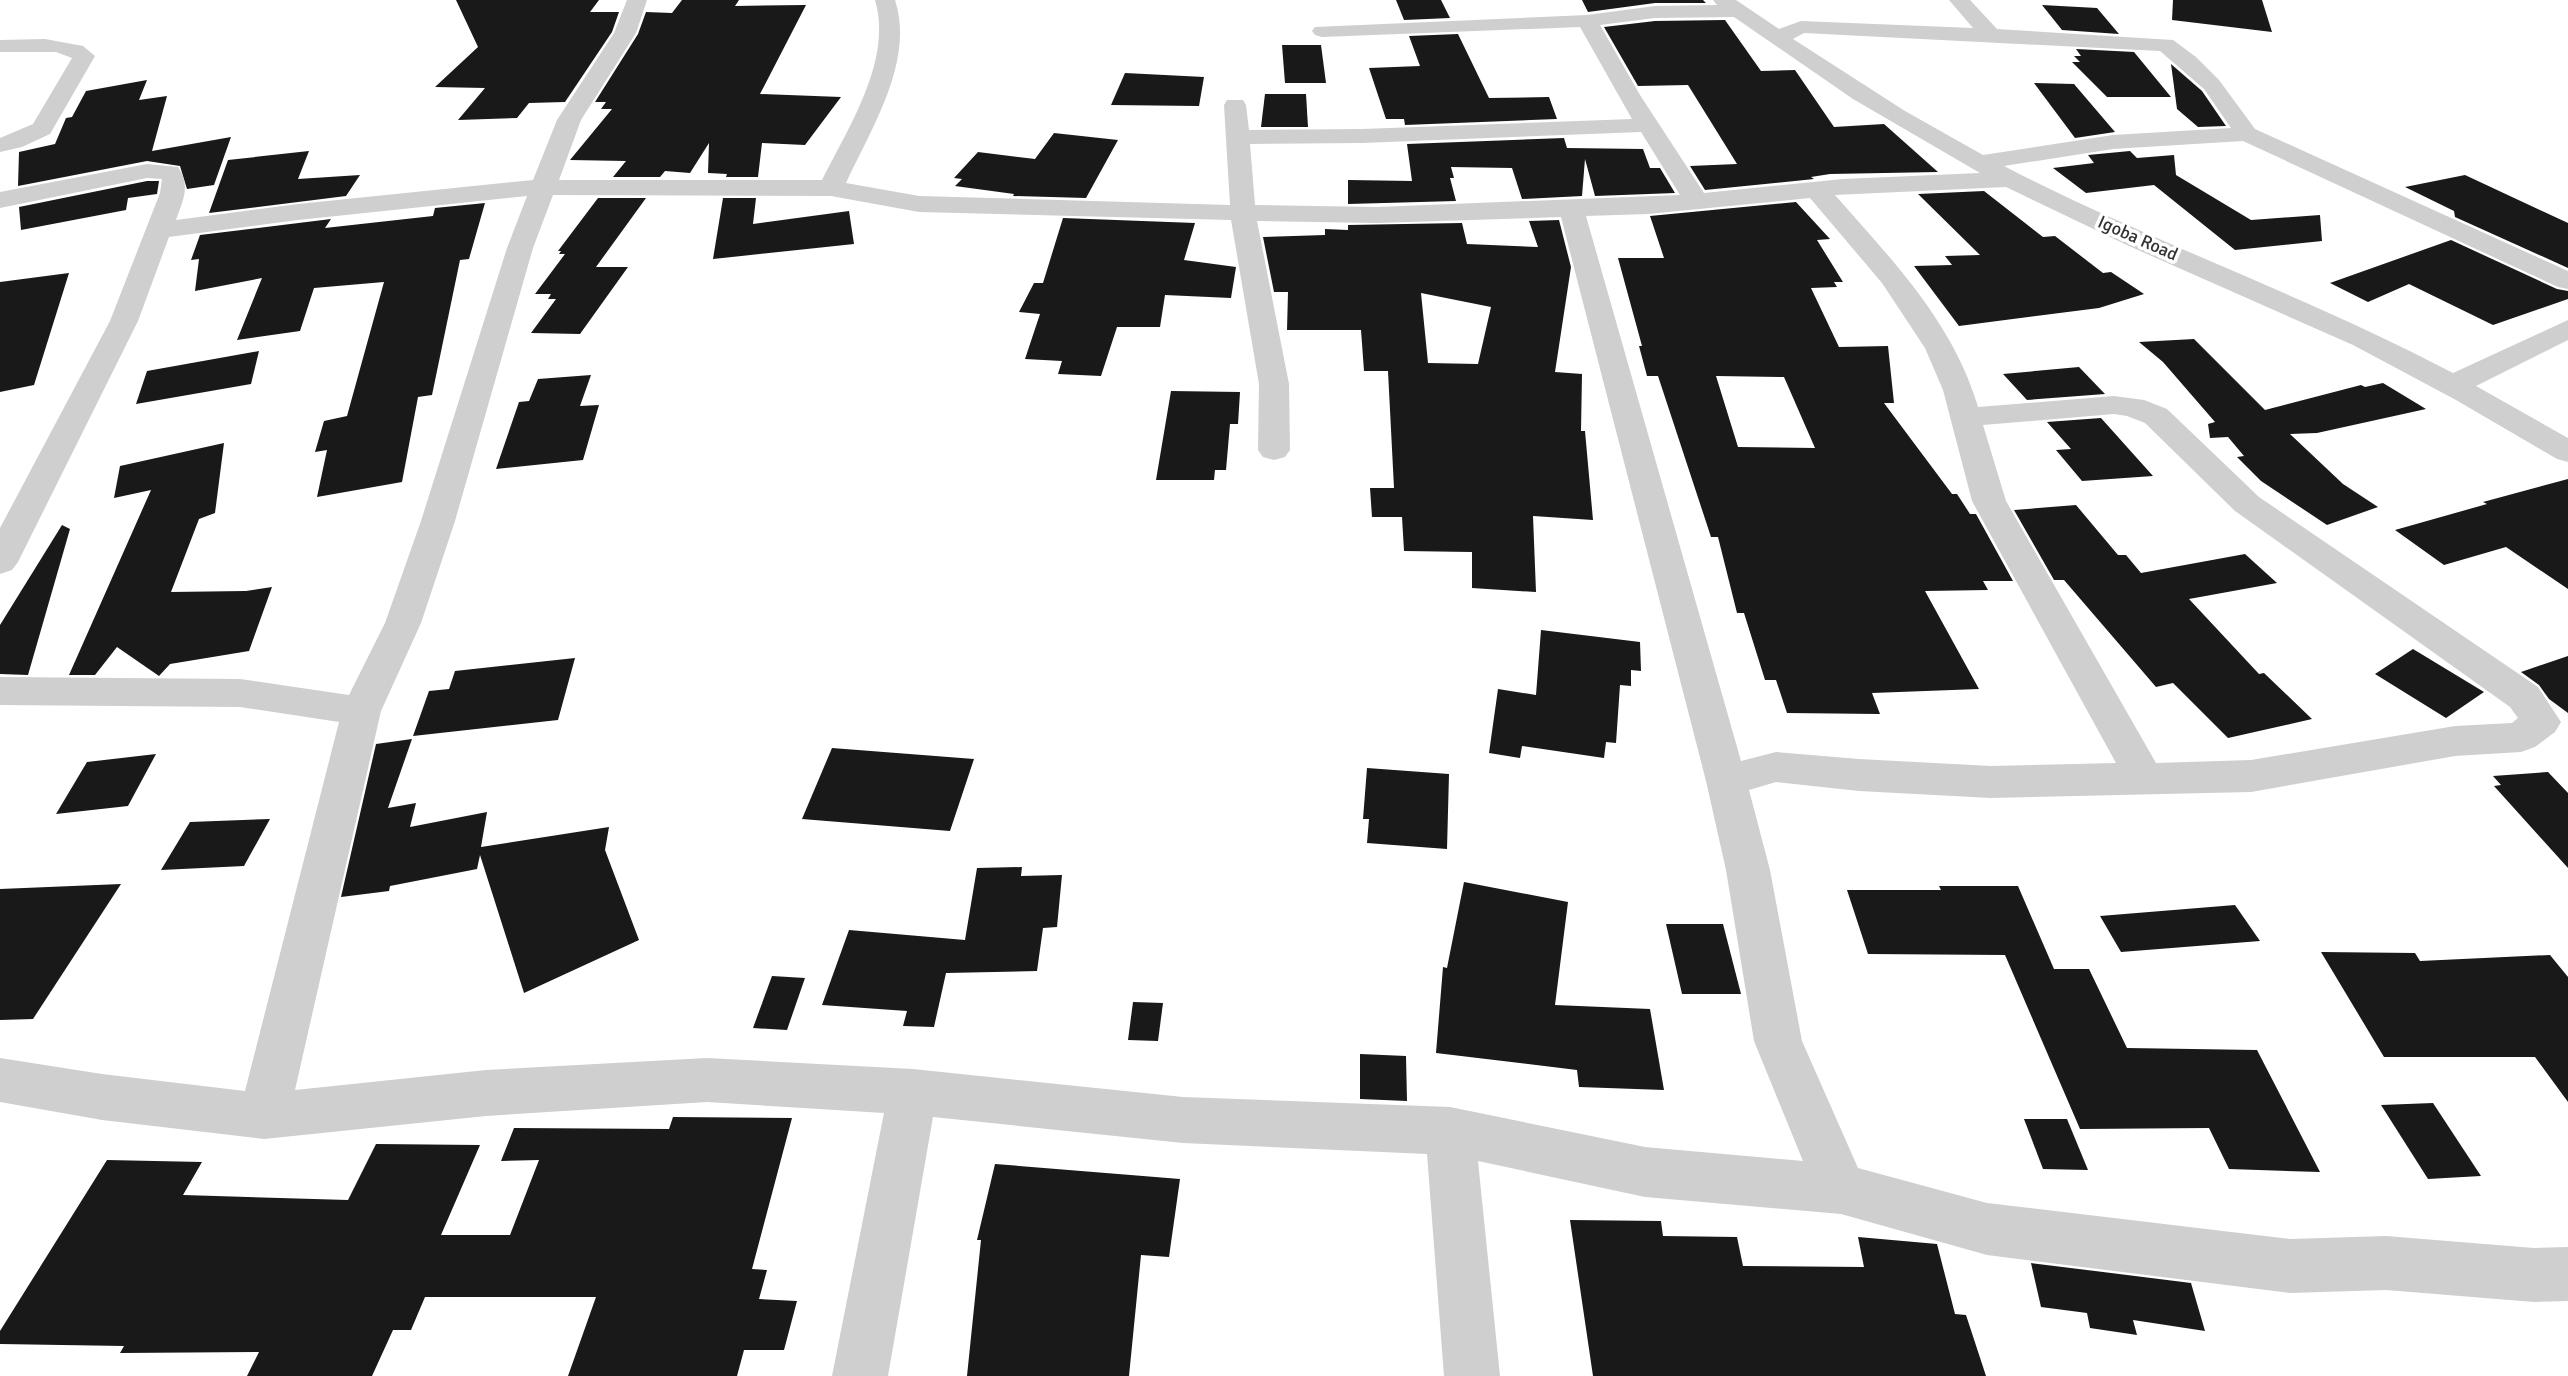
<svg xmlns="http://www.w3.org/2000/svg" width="2568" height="1376" viewBox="0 0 2568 1376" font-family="Signika,sans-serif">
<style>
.building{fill:#191919;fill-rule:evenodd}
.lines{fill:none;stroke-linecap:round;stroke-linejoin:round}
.minor{fill:#cfcfcf;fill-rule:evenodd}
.labels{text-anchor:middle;stroke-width:7;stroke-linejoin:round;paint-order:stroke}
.far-street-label{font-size:18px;fill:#323232;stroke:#fff}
</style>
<rect width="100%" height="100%" fill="#fff"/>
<!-- building -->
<g class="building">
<polygon points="456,0 599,0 590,12 619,12 612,32 565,102 529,103 517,118 458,120 485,88 435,87 478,47"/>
<polygon points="682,0 739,0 735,6 806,5 760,94 841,97 805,145 762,143 758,177 726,177 727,174 708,173 709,143 690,173 665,171 660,177 613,177 626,161 570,160 612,109 601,109 606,102 595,102 638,34 646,12 672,13"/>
<polygon points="1396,0 1441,0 1450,18 1404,20"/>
<polygon points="1582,0 1703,0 1706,3 1655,3 1588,12"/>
<polygon points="2173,0 2262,0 2272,32 2172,20"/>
<polygon points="2042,5 2097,8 2119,34 2062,30"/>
<polygon points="1725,20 1761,71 1795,70 1834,127 1884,124 1938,172 1830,174 1811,177 1814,179 1705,190 1690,166 1737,164 1688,85 1638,86 1604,27 1655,21"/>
<polygon points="1458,34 1489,98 1549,97 1557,119 1405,125 1404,119 1386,119 1369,68 1420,66 1409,36"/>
<polygon points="1282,45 1321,45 1326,83 1285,83"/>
<polygon points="2076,49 2134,52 2171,97 2107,97 2072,62 2080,62 2074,56 2081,56"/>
<polygon points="2171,64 2202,91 2226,126 2198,127 2177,109"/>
<polygon points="1125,73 1204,77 1199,106 1111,105"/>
<polygon points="147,80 139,100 167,96 152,151 231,137 214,185 187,189 180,166 147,161 18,186 19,152 55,144 66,118 72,117 86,91"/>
<polygon points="2034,83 2074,84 2115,132 2075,138"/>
<polygon points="1265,94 1306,94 1308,127 1261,127"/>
<polygon points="1054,133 1118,140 1086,198 1013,196 1014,194 955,186 962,179 954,178 978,152 1035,159"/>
<polygon points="1564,138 1567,148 1643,149 1650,168 1660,168 1675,193 1595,196 1585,159 1582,196 1522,199 1512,168 1451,167 1454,178 1450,178 1456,201 1348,204 1348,180 1412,181 1407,144"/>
<polygon points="309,151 298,179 360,175 346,196 209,213 228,160"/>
<polygon points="2130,151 2137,158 2174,155 2176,175 2251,220 2320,215 2322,241 2235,250 2154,185 2086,193 2053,168 2094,163 2088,155"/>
<polygon points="2465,175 2568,223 2568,268 2455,217 2454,211 2405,187"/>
<polygon points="147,181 159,181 157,194 128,198 126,210 21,230 19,207"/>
<polygon points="1984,191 2043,237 2055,236 2103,273 2111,272 2144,294 2099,308 1959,326 1914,266 1952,265 1945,256 1980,255 1918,194"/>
<polygon points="598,198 646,198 596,267 628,267 580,334 531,333 556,299 548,299 551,294 535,294 565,254 559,254 561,251 558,251"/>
<polygon points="723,198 756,198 753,224 849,211 854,244 713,259"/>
<path d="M 1796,202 L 1830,239 L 1817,240 L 1843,282 L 1834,282 L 1837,287 L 1811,288 L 1839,347 L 1888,346 L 1894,403 L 1884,403 L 1952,494 L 1957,494 L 1970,514 L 1976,514 L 2013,581 L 1983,581 L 1988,590 L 1925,591 L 1979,689 L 1872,693 L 1880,714 L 1787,713 L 1776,680 L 1765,680 L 1744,613 L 1737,613 L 1718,537 L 1711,537 L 1658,376 L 1647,376 L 1639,346 L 1642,346 L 1618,258 L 1664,258 L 1650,216 ZM 1716,376 L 1784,377 L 1815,448 L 1738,447 Z"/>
<polygon points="485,203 469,259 460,260 432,395 418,397 402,482 317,497 327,450 315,452 324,421 347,416 384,282 314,288 300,331 237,340 262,278 195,291 199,259 191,260 200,235 331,219 325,228 433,216 435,208"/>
<polygon points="1063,218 1195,223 1184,260 1236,267 1231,298 1165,295 1160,327 1117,327 1101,376 1058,374 1062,361 1025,359 1040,314 1019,312 1034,283 1043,283"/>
<path d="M 1559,220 L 1571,267 L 1555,372 L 1582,374 L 1581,431 L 1585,431 L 1593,520 L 1533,516 L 1536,592 L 1472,588 L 1472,552 L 1404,551 L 1402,517 L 1372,517 L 1370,488 L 1394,488 L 1388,371 L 1364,371 L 1361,330 L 1287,330 L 1288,292 L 1274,292 L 1263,237 L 1325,235 L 1325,229 L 1348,230 L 1348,225 L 1462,223 L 1467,244 L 1538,247 L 1529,221 ZM 1421,293 L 1491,307 L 1478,364 L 1428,363 Z"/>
<polygon points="2451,240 2557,289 2568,291 2568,299 2493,325 2409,284 2368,302 2330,283"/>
<polygon points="69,273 34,385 0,392 0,282"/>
<polygon points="2194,339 2265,410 2361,385 2365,387 2383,383 2426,409 2317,433 2290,434 2343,484 2378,507 2327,525 2261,481 2237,457 2244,456 2228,437 2210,438 2208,424 2215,422 2163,362 2139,342"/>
<polygon points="259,351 251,384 136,404 147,371"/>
<polygon points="2079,367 2105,394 2027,400 2003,374"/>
<polygon points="591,375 580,406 599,405 583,460 496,469 519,402 529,401 538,379"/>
<polygon points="1171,391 1240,392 1238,424 1230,424 1226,470 1215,470 1214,480 1156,480"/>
<polygon points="2101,418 2153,476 2082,481 2056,450 2071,449 2047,422"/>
<polygon points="224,443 215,513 199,519 171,592 246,591 272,587 249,651 170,664 159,676 117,647 95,675 69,675 151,490 114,498 120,466"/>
<polygon points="2568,479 2568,589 2506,547 2444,565 2395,530 2487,504 2483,502"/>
<polygon points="2076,505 2118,555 2126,555 2141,573 2245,554 2277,583 2189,599 2259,674 2264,673 2312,719 2228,738 2173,683 2156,687 2064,580 2054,580 2014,510"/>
<polygon points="62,525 70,529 28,675 0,674 0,625"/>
<polygon points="1541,630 1640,642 1641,671 1631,670 1631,686 1620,685 1616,743 1606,742 1604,758 1522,746 1520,758 1489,753 1498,689 1536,695"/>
<polygon points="2413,649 2484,692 2446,718 2375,674"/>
<polygon points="2568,656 2568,713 2549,699 2539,685 2521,672"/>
<polygon points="575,658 558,720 413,736 429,691 449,689 455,671"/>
<polygon points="412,739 388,808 416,803 410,827 487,812 481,847 609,827 605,850 639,940 524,993 480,855 477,869 390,886 389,891 341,897 376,744"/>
<polygon points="832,748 974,759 950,831 802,819"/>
<polygon points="156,754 128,806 56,814 87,762"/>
<polygon points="1367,768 1449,774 1447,849 1367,843 1369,819 1363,819"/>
<polygon points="2548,772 2568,793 2568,868 2494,786 2501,785 2493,776"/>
<polygon points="270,819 244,866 161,870 190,822"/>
<polygon points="1022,867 1021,876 1062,875 1057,927 1043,928 1037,971 946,973 934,1027 903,1026 907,1011 822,1005 849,930 965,940 977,868"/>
<polygon points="1464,882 1568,902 1555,1005 1650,1009 1664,1090 1579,1087 1577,1070 1436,1053 1443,967 1447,968"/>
<polygon points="121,884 33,1019 0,1020 0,889"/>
<polygon points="1939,886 2018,886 2054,969 2089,969 2127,1048 2257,1050 2320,1172 2229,1169 2209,1128 2080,1129 2005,955 1868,954 1847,890 1941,890"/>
<polygon points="2235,905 2260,941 2121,952 2100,916"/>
<polygon points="1666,924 1723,924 1741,994 1682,994"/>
<polygon points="2321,952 2415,953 2420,961 2550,955 2568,977 2568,1102 2535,1057 2384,1057"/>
<polygon points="772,976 805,978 787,1030 753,1028"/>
<polygon points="1133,1002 1163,1003 1158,1041 1128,1040"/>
<polygon points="1360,1054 1406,1056 1407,1101 1360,1099"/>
<polygon points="2433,1103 2481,1176 2428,1179 2381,1105"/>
<polygon points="673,1117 792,1118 752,1269 767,1270 759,1299 797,1301 784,1350 744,1350 737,1376 568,1376 596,1297 425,1297 411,1330 393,1330 372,1376 247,1376 259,1352 120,1353 124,1346 0,1344 0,1331 107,1160 202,1162 183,1195 348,1200 376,1144 480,1145 441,1235 510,1235 539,1160 501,1161 514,1128 669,1129"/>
<polygon points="2024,1119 2067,1119 2088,1170 2043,1169"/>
<polygon points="995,1164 1180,1179 1169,1257 1141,1255 1129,1376 967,1376 981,1240 977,1240"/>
<polygon points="1570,1220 1661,1221 1663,1236 1737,1237 1743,1266 1864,1267 1858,1237 1937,1244 1955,1314 1966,1315 1986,1376 1593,1376"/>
<polygon points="2031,1263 2191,1283 2205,1331 2133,1320 2137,1335 2090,1328 2087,1313 2041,1307"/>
</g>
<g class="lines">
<!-- minor -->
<g class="minor">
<path d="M 627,0 L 647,0 L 636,33 L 581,120 L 559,180 L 822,180 C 848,128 893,60 875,0 L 895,0 C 915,61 871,129 846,183 L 919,196 L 1230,205 L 1224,105 L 1227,100 L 1243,100 L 1246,105 L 1249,130 L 1362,129 L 1632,119 L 1580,27 L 1322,37 L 1315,35 L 1312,31 L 1315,27 L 1587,15 L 1655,6 L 1717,5 L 1713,0 L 1736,0 L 1779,29 L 1801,21 L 1973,28 L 1949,0 L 1970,0 L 1997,29 L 2173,40 L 2196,57 L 2219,80 L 2255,129 L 2568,271 L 2568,289 L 2558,287 L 2243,141 L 2113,149 L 2004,166 C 2151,242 2307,296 2453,373 L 2568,320 L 2568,340 L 2476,386 L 2568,438 L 2568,462 L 2557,459 L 2456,400 L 2353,345 L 2129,246 L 2006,187 L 1835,195 C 1892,260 1953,322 1978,407 L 2114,396 L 2144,400 L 2167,409 L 2259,497 L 2538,687 L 2561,722 L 2555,732 L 2535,747 L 2521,752 L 2455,756 L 2251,792 L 1991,798 L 1859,791 L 1776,782 L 1749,790 L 1770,870 L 1802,1041 L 1858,1168 L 1987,1203 L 2290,1239 L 2386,1236 L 2534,1248 L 2568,1247 L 2568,1301 L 2534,1302 L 2386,1290 L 2290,1293 L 1987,1255 L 1841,1214 L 1645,1197 L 1478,1161 L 1500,1376 L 1444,1376 L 1427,1154 L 1183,1143 L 933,1117 L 888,1376 L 832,1376 L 884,1113 L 707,1102 L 486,1116 L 264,1139 L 102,1120 L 0,1102 L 0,1058 L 102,1074 L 245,1091 L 339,722 L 240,707 L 0,705 L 0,677 L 240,679 L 349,695 L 385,623 L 421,521 L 507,248 L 527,196 L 298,220 L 169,237 L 138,321 L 18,562 L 12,570 L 0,574 L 0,528 L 110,321 L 160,193 L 162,179 L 147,178 L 0,208 L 0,192 L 147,164 L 178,167 C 191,186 183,200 176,220 L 298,204 L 533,180 L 557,120 L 614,33 ZM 1734,17 L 1853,99 L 1980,173 L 1843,179 L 1704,193 L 1640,95 L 1600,25 L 1655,18 ZM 1804,33 L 2160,51 L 2204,89 L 2231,128 L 2113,135 L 1983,155 L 1905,111 L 1793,39 ZM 1641,132 L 1680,195 L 1377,207 L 1255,205 L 1250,144 L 1362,143 ZM 553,195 L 831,196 L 919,212 L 1231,220 L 1259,384 L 1258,450 L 1263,457 L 1274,460 L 1285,457 L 1290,450 L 1289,384 L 1257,221 L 1377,223 L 1561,217 L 1706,781 L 1726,870 L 1754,1041 L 1803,1161 L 1645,1147 L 1450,1107 L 1183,1097 L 913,1069 L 707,1058 L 486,1070 L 295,1090 L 381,711 L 421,623 L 455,521 L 533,248 ZM 1810,198 L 1882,283 L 1925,348 L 1943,390 L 1972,501 L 2116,763 L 1991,766 L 1859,759 L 1776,752 L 1741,761 L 1586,216 L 1648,214 ZM 2114,414 L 2127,416 L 2145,423 L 2235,511 L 2510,707 L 2518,718 L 2512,723 L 2455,726 L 2251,760 L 2156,763 L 2006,501 L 1983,425 Z"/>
<polygon points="45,39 83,46 95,56 50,134 22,147 0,152 0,138 33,124 72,58 56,52 0,52 0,40"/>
</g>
</g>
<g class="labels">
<!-- far-street labels -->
<g class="far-street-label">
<text transform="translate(2138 238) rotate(24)" y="6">Igoba Road</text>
</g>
</g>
</svg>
